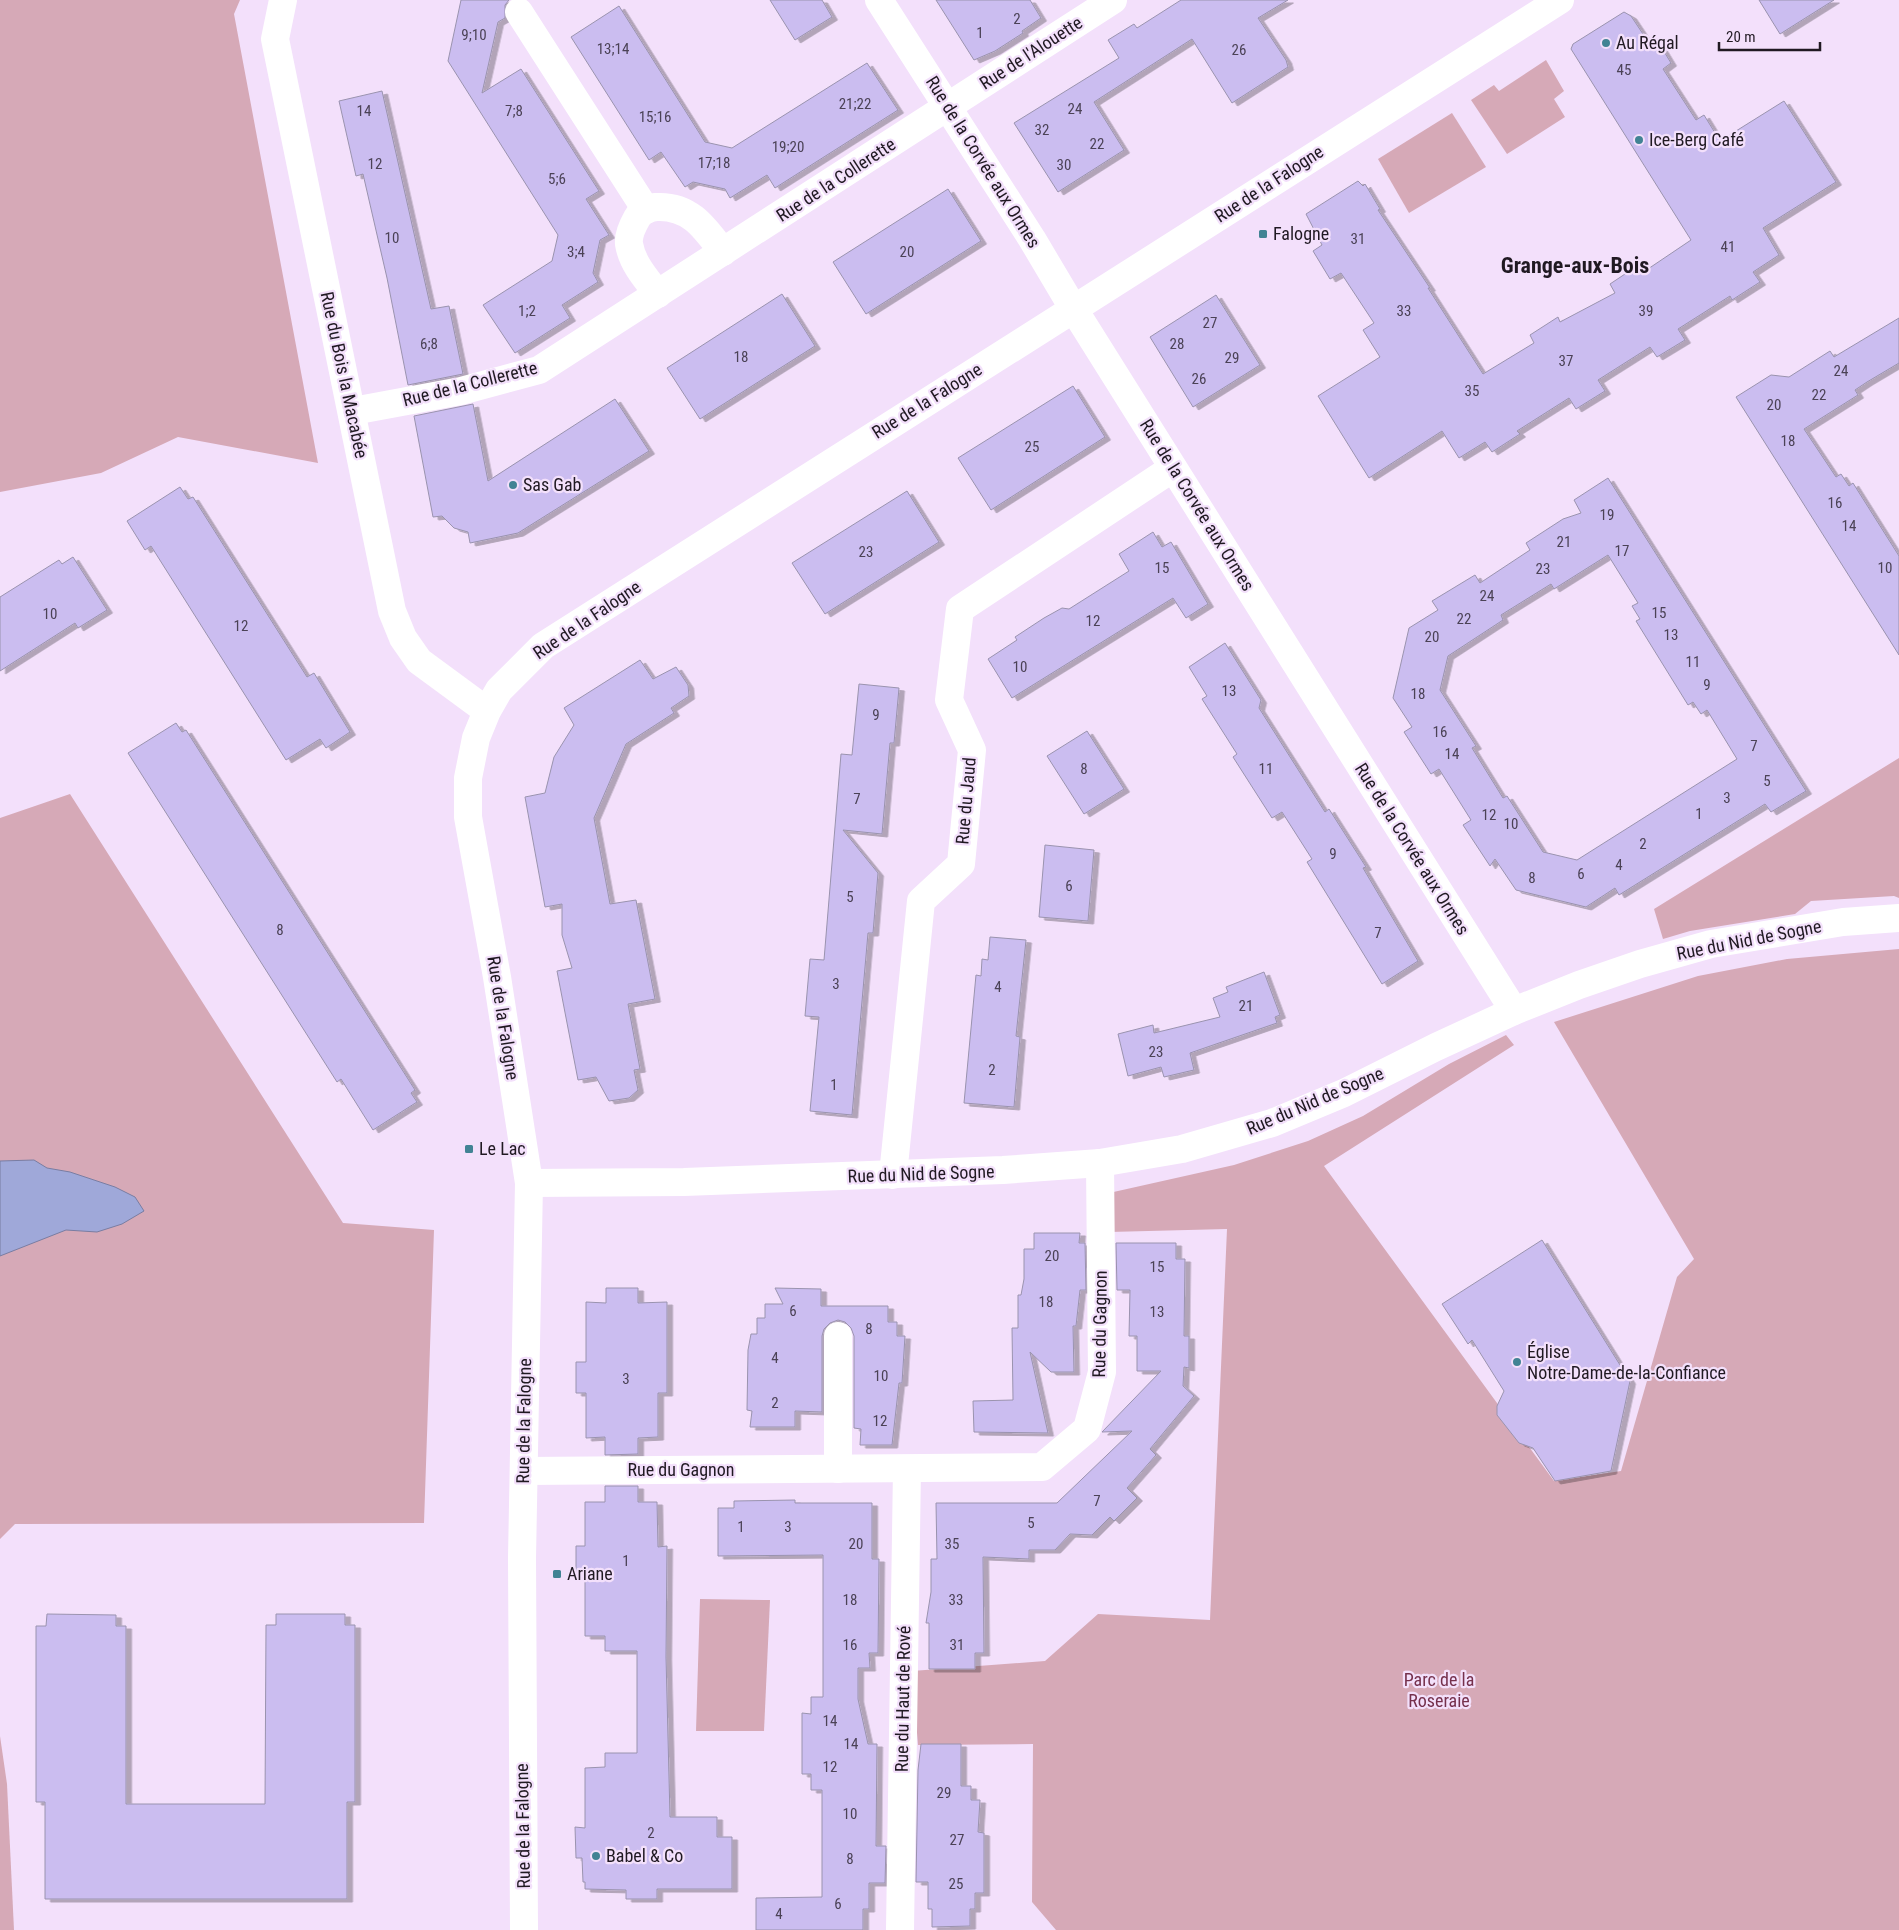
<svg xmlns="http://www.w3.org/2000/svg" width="1899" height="1930" viewBox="0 0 1899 1930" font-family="'Roboto Condensed',sans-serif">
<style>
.green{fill:#d6a9b7}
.water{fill:#9fa8d9;stroke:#797da2}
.building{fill:#cbbdf0;stroke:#9a93ae;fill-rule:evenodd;filter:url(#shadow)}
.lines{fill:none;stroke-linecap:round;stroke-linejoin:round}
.street{stroke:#fff;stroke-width:28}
.secondary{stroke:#fff;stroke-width:28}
.poi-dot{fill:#418394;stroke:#f3e0fb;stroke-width:2}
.labels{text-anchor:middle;stroke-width:4.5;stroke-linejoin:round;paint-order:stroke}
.number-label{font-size:15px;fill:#4b4256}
.poi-label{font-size:18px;fill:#201922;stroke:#f3e0fb;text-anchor:start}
.street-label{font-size:18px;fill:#201922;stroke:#f3e0fb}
.park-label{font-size:18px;fill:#75304c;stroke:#f3e0fb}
.district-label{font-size:22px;font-weight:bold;fill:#201922;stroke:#f3e0fb}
</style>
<defs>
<filter id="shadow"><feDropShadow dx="5.5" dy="3" stdDeviation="0" flood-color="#0004"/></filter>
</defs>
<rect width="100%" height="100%" fill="#f3e0fb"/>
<!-- green -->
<g class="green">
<polygon points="0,0 240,0 234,14 318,463 178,437 101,473 0,492"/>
<polygon points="1546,60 1564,91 1554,99 1565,117 1507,154 1471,100 1494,85 1499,91"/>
<polygon points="1452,113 1486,167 1409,213 1378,159"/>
<polygon points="1899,758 1899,898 1894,896 1811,901 1795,914 1690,931 1663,939 1654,909"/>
<polygon points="70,794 343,1223 434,1230 424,1523 15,1524 0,1539 0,818"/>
<polygon points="1899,949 1899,1930 1056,1930 1032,1902 1033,1744 918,1745 912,1671 1045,1661 1098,1614 1210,1620 1227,1229 1109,1232 1109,1193 1234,1165 1308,1141 1363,1116 1449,1064 1506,1035 1514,1045 1324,1166 1554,1481 1621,1471 1677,1277 1694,1259 1554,1022 1698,976 1787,959"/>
<polygon points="700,1599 770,1600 764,1731 696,1731"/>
<polygon points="0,1736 7,1784 14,1930 0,1930"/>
</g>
<!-- water -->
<polygon class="water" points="34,1160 47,1168 70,1172 115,1187 135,1197 144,1211 122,1224 97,1232 66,1230 0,1256 0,1161"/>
<!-- building -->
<g class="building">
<polygon points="461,0 509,0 505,5 505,18 498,22 482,93 521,69 599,191 586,199 609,235 600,240 593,273 598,282 562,305 570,318 515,353 483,305 552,261 558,235 448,61"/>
<polygon points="770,0 822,0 832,17 795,40"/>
<polygon points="936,0 1030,0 1041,18 1022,31 1023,33 995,51 974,60"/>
<polygon points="1181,0 1288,0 1258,18 1286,60 1288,67 1232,103 1192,39 1094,102 1124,150 1058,192 1014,123 1119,58 1108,40 1134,24 1137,28"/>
<polygon points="1759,0 1834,0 1780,34"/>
<polygon points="619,6 705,142 732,148 867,63 898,110 775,188 767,175 730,198 725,189 693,182 685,187 661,152 649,160 571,37"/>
<polygon points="1624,12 1631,16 1647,40 1654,35 1671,63 1663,69 1696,120 1704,115 1720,141 1784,101 1836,182 1763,228 1779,255 1753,272 1760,282 1732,300 1730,296 1678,329 1685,340 1657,357 1650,347 1598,380 1605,391 1576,409 1569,398 1517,431 1520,434 1492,452 1485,442 1459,458 1442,431 1369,478 1318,396 1380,357 1363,330 1374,323 1341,273 1330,279 1313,251 1322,245 1306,214 1358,181 1363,186 1365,184 1380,209 1378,210 1430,288 1428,288 1483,374 1534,343 1530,335 1558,317 1560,322 1615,293 1610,284 1637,266 1642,273 1691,240 1571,49 1573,44"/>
<polygon points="382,91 431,309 449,306 463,374 408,385 387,278 363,174 356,176 339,101"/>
<polygon points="948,189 981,241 866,314 833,262"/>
<polygon points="782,294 815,346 700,419 667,368"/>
<polygon points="1216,295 1260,365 1193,407 1150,337"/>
<polygon points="1899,318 1899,363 1867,382 1855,390 1858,395 1804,429 1836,477 1841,474 1849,486 1853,483 1899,556 1899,655 1736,397 1771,375 1789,377 1830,351 1834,357"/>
<polygon points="1073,386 1105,437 991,510 958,458"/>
<polygon points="615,399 649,451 518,533 470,543 468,532 454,528 442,516 433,517 414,416 473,404 488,481"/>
<path d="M 1608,478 L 1806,791 L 1771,812 L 1765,804 L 1619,895 L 1615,888 L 1586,907 L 1516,890 L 1495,859 L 1490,866 L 1463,825 L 1471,820 L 1439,769 L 1431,774 L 1404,732 L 1412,727 L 1393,698 L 1409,628 L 1438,610 L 1432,601 L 1475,575 L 1480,583 L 1530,550 L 1526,543 L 1563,519 L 1581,513 L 1574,500 ZM 1608,555 L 1638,603 L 1632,606 L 1640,619 L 1636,621 L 1688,705 L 1693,702 L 1701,714 L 1707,710 L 1737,759 L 1577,860 L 1543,852 L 1507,796 L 1503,798 L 1472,748 L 1476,746 L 1440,690 L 1448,656 L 1503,620 L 1501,615 L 1551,584 L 1554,589 Z"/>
<polygon points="180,487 188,499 193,497 307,677 314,673 350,732 326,748 320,739 286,760 151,546 145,550 127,521"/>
<polygon points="907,491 939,542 825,614 792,563"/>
<polygon points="1153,532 1162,547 1171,542 1208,604 1186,618 1173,598 1012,698 988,659 1017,640 1015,637 1044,618 1062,608 1069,609 1129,571 1119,554"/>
<polygon points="73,557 107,610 78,628 75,623 0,671 0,597 59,560 62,564"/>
<polygon points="1225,643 1261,700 1259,708 1325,812 1329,809 1366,867 1363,868 1418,961 1382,984 1307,862 1312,859 1282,812 1272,818 1233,757 1237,754 1202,699 1207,696 1189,667"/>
<polygon points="640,660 653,679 676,667 688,685 689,696 671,708 674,713 626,744 594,818 610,904 636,900 655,999 628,1004 640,1069 634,1070 638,1090 629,1098 609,1101 596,1077 578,1080 557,971 572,968 562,935 562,904 545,907 525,797 545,793 554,757 574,725 564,708"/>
<polygon points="859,684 899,688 894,743 890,743 882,834 843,830 878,873 873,933 868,933 852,1115 810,1111 819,1017 805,1016 810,959 824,960 841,754 852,755"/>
<polygon points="176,723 182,732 186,730 415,1090 411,1093 417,1102 373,1130 341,1079 337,1082 128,753"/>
<polygon points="1087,731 1124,789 1084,814 1047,756"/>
<polygon points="1045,845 1094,850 1088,921 1039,917"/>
<polygon points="990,937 1026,940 1016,1036 1020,1037 1014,1107 964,1103 976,975 981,976 982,959 988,960"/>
<polygon points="1264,972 1280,1015 1275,1017 1277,1023 1190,1053 1194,1070 1164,1077 1161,1067 1128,1076 1118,1034 1153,1025 1154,1033 1220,1017 1213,998 1228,992 1226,987"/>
<polygon points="1034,1233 1080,1233 1079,1243 1085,1243 1086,1290 1080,1290 1076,1326 1073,1326 1074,1372 1051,1372 1030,1352 1048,1433 974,1432 973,1401 1013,1400 1012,1328 1018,1328 1018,1295 1021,1295 1024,1279 1024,1249 1034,1249"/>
<polygon points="1542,1240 1630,1381 1611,1471 1555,1481 1533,1448 1519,1443 1497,1415 1497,1406 1504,1391 1472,1340 1468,1344 1442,1304"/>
<polygon points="1116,1243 1176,1243 1176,1259 1185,1259 1184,1336 1189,1336 1189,1368 1184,1367 1183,1386 1194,1396 1150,1449 1156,1455 1127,1488 1137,1498 1114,1521 1110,1517 1092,1535 1070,1534 1055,1550 1029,1550 1029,1559 983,1557 984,1653 975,1653 975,1669 929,1669 929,1623 926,1623 931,1592 931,1559 937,1559 936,1503 1057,1503 1132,1431 1102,1432 1161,1371 1137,1371 1137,1336 1129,1336 1130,1290 1117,1290"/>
<polygon points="606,1288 638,1288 638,1303 667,1302 667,1393 658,1393 658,1437 638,1438 638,1454 605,1455 605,1437 586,1438 586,1393 576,1393 576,1362 586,1362 586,1302 606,1303"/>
<polygon points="775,1288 821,1289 821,1306 888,1306 888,1322 897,1322 897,1336 905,1336 902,1383 899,1383 892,1445 860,1445 861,1429 854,1428 854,1336 851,1328 845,1322 838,1320 830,1323 824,1329 822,1336 822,1412 795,1411 795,1427 750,1427 752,1411 747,1410 748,1350 751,1334 757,1334 757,1318 765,1318 765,1304 783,1304"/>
<polygon points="605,1486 638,1486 638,1502 657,1502 658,1547 667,1546 666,1657 670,1817 717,1817 717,1837 732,1837 732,1889 657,1889 657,1899 626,1899 626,1890 585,1889 585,1882 583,1882 582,1858 576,1858 575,1827 585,1828 585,1768 605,1767 605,1753 637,1753 637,1651 605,1651 605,1636 585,1636 585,1577 576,1577 576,1546 585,1546 585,1502 605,1502"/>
<polygon points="795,1500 795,1503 872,1503 872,1559 879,1559 878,1653 869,1653 870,1668 858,1668 858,1699 868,1744 877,1744 876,1846 886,1846 885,1883 869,1883 869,1909 863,1909 863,1930 756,1930 756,1898 822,1897 822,1790 811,1790 811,1774 802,1774 802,1713 811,1714 811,1697 823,1697 823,1555 718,1556 718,1508 734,1508 734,1501"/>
<polygon points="47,1614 116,1615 116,1626 126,1626 126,1804 265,1804 266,1625 276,1625 276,1614 345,1614 345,1625 355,1625 355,1802 347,1802 347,1899 45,1899 45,1802 36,1802 36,1626 46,1626"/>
<polygon points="921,1744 961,1744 961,1786 971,1786 971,1800 980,1800 978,1832 984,1833 984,1893 975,1893 975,1909 970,1909 970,1926 932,1927 932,1909 928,1909 928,1882 916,1882 918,1770"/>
</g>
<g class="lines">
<!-- street -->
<g class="street">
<polyline points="283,0 275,39 392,611 403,638 419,661 487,711"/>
<polyline points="879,0 1032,239 1073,308 1514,1011"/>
<polyline points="519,12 646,210"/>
<path d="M 658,294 C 646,279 632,263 629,244 C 628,236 633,225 637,218 C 641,211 648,208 656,207 C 690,205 705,228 723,252"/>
<polyline points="353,411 461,391 539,370 1113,0"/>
<polyline points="893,1175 921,901 961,864 972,750 949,700 960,609 1173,468"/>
<polyline points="529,1183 684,1182 1003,1170 1100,1163 1182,1149 1272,1123 1344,1093 1436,1047 1514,1011 1579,985 1640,964 1711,944 1843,922 1899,918"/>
<polyline points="838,1336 838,1469"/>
<polyline points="524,1471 1042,1467 1087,1429 1102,1372 1100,1163"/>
<polyline points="900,1930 907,1469"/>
</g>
<!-- secondary -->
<polyline class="secondary" points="524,1930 522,1558 529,1183 497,977 468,817 468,778 476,738 487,711 499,690 543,646 1560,0"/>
</g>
<!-- markers -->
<g class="poi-dot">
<circle cx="1606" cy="43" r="5"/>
<circle cx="1639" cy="140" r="5"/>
<rect x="1258" y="229" width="10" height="10" rx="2.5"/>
<circle cx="513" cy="485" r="5"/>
<rect x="464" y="1144" width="10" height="10" rx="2.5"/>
<circle cx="1517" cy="1362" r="5"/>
<rect x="552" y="1569" width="10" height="10" rx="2.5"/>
<circle cx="596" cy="1856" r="5"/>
</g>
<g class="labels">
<!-- number labels -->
<g class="number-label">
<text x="1017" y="24">2</text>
<text x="980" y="38">1</text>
<text x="474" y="40">9;10</text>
<text x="613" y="54">13;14</text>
<text x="1239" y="55">26</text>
<text x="1624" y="75">45</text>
<text x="855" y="109">21;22</text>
<text x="1075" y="114">24</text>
<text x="364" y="116">14</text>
<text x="514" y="116">7;8</text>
<text x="655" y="122">15;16</text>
<text x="1042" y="135">32</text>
<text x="1097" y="149">22</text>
<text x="788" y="152">19;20</text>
<text x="714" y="168">17;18</text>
<text x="375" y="169">12</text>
<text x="1064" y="170">30</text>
<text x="557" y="184">5;6</text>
<text x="392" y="243">10</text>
<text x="1358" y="244">31</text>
<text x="1728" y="252">41</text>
<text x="576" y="257">3;4</text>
<text x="907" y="257">20</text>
<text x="527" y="316">1;2</text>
<text x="1404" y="316">33</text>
<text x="1646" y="316">39</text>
<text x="1210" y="328">27</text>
<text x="429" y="349">6;8</text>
<text x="1177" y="349">28</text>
<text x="741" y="362">18</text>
<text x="1232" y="363">29</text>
<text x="1566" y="366">37</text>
<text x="1841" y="376">24</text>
<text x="1199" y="384">26</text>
<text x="1472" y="396">35</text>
<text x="1819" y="400">22</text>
<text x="1774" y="410">20</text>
<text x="1788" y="446">18</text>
<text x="1032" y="452">25</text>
<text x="1835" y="508">16</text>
<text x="1607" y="520">19</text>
<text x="1849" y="531">14</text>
<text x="1564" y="547">21</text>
<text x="1622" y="556">17</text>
<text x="866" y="557">23</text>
<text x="1162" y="573">15</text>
<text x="1885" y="573">10</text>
<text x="1543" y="574">23</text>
<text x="1487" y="601">24</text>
<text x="1659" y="618">15</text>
<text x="50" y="619">10</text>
<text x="1464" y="624">22</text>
<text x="1093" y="626">12</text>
<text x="241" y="631">12</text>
<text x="1671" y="640">13</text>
<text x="1432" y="642">20</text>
<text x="1693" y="667">11</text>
<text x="1020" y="672">10</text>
<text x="1707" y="690">9</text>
<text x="1229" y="696">13</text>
<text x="1418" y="699">18</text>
<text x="876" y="720">9</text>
<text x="1440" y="737">16</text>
<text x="1754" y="751">7</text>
<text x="1452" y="759">14</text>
<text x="1084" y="774">8</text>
<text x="1266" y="774">11</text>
<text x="1767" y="786">5</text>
<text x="1727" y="803">3</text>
<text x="857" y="804">7</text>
<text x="1699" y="819">1</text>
<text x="1489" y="820">12</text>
<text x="1511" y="829">10</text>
<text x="1643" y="849">2</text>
<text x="1333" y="859">9</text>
<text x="1619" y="870">4</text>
<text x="1581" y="879">6</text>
<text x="1532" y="883">8</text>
<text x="1069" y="891">6</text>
<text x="850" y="902">5</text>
<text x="280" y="935">8</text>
<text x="1378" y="938">7</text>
<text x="836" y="989">3</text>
<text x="998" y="992">4</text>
<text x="1246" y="1011">21</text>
<text x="1156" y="1057">23</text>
<text x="992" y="1075">2</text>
<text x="834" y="1090">1</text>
<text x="1052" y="1261">20</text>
<text x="1157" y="1272">15</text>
<text x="1046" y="1307">18</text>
<text x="793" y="1316">6</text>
<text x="1157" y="1317">13</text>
<text x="869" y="1334">8</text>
<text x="775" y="1363">4</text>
<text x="881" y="1381">10</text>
<text x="626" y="1384">3</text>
<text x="775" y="1408">2</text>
<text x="880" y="1426">12</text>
<text x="1097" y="1506">7</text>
<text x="1031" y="1528">5</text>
<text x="741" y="1532">1</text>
<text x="788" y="1532">3</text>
<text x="856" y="1549">20</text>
<text x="952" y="1549">35</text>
<text x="626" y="1566">1</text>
<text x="850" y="1605">18</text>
<text x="956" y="1605">33</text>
<text x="850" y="1650">16</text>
<text x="957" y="1650">31</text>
<text x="830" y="1726">14</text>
<text x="851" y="1749">14</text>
<text x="830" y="1772">12</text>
<text x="944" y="1798">29</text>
<text x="850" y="1819">10</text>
<text x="651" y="1838">2</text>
<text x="957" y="1845">27</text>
<text x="850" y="1864">8</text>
<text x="956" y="1889">25</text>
<text x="838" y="1909">6</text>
<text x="779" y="1919">4</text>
</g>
<!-- poi labels -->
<g class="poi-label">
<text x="1616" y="49">Au Régal</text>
<text x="1649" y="146">Ice-Berg Café</text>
<text x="1273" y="240">Falogne</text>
<text x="523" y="491">Sas Gab</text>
<text x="479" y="1155">Le Lac</text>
<text x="1527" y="1358">Église<tspan x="1527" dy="21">Notre-Dame-de-la-Confiance</tspan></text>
<text x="567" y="1580">Ariane</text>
<text x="606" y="1862">Babel &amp; Co</text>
</g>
<!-- street labels -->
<g class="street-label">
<text transform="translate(1031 53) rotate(-33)" y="6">Rue de l'Alouette</text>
<text transform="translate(983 162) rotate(58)" y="6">Rue de la Corvée aux Ormes</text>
<text transform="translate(836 180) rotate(-33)" y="6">Rue de la Collerette</text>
<text transform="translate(1269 184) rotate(-33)" y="6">Rue de la Falogne</text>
<text transform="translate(344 375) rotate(78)" y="6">Rue du Bois la Macabée</text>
<text transform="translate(470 384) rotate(-14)" y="6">Rue de la Collerette</text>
<text transform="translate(927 401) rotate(-32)" y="6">Rue de la Falogne</text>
<text transform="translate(1197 505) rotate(58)" y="6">Rue de la Corvée aux Ormes</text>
<text transform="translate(587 620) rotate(-34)" y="6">Rue de la Falogne</text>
<text transform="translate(966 801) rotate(-85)" y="6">Rue du Jaud</text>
<text transform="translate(1412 849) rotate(58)" y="6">Rue de la Corvée aux Ormes</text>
<text transform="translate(1749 940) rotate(-11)" y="6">Rue du Nid de Sogne</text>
<text transform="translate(503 1018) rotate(81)" y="6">Rue de la Falogne</text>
<text transform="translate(1315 1101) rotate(-23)" y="6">Rue du Nid de Sogne</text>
<text transform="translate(921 1174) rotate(-2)" y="6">Rue du Nid de Sogne</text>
<text transform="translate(1100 1324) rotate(-89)" y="6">Rue du Gagnon</text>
<text transform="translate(524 1421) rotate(-89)" y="6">Rue de la Falogne</text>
<text x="681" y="1476">Rue du Gagnon</text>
<text transform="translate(903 1699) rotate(-89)" y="6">Rue du Haut de Rové</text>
<text transform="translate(523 1826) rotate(-91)" y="6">Rue de la Falogne</text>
</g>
<!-- park labels -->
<g class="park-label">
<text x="1439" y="1686">Parc de la<tspan x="1439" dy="21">Roseraie</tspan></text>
</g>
<!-- district labels -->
<g class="district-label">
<text x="1575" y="273">Grange-aux-Bois</text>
</g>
</g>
<!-- scale -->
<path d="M1719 42v8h101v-8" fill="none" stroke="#201922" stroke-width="2.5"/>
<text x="1726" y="42" font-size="15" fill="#201922" stroke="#f3e0fb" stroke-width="4" paint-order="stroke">20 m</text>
</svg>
